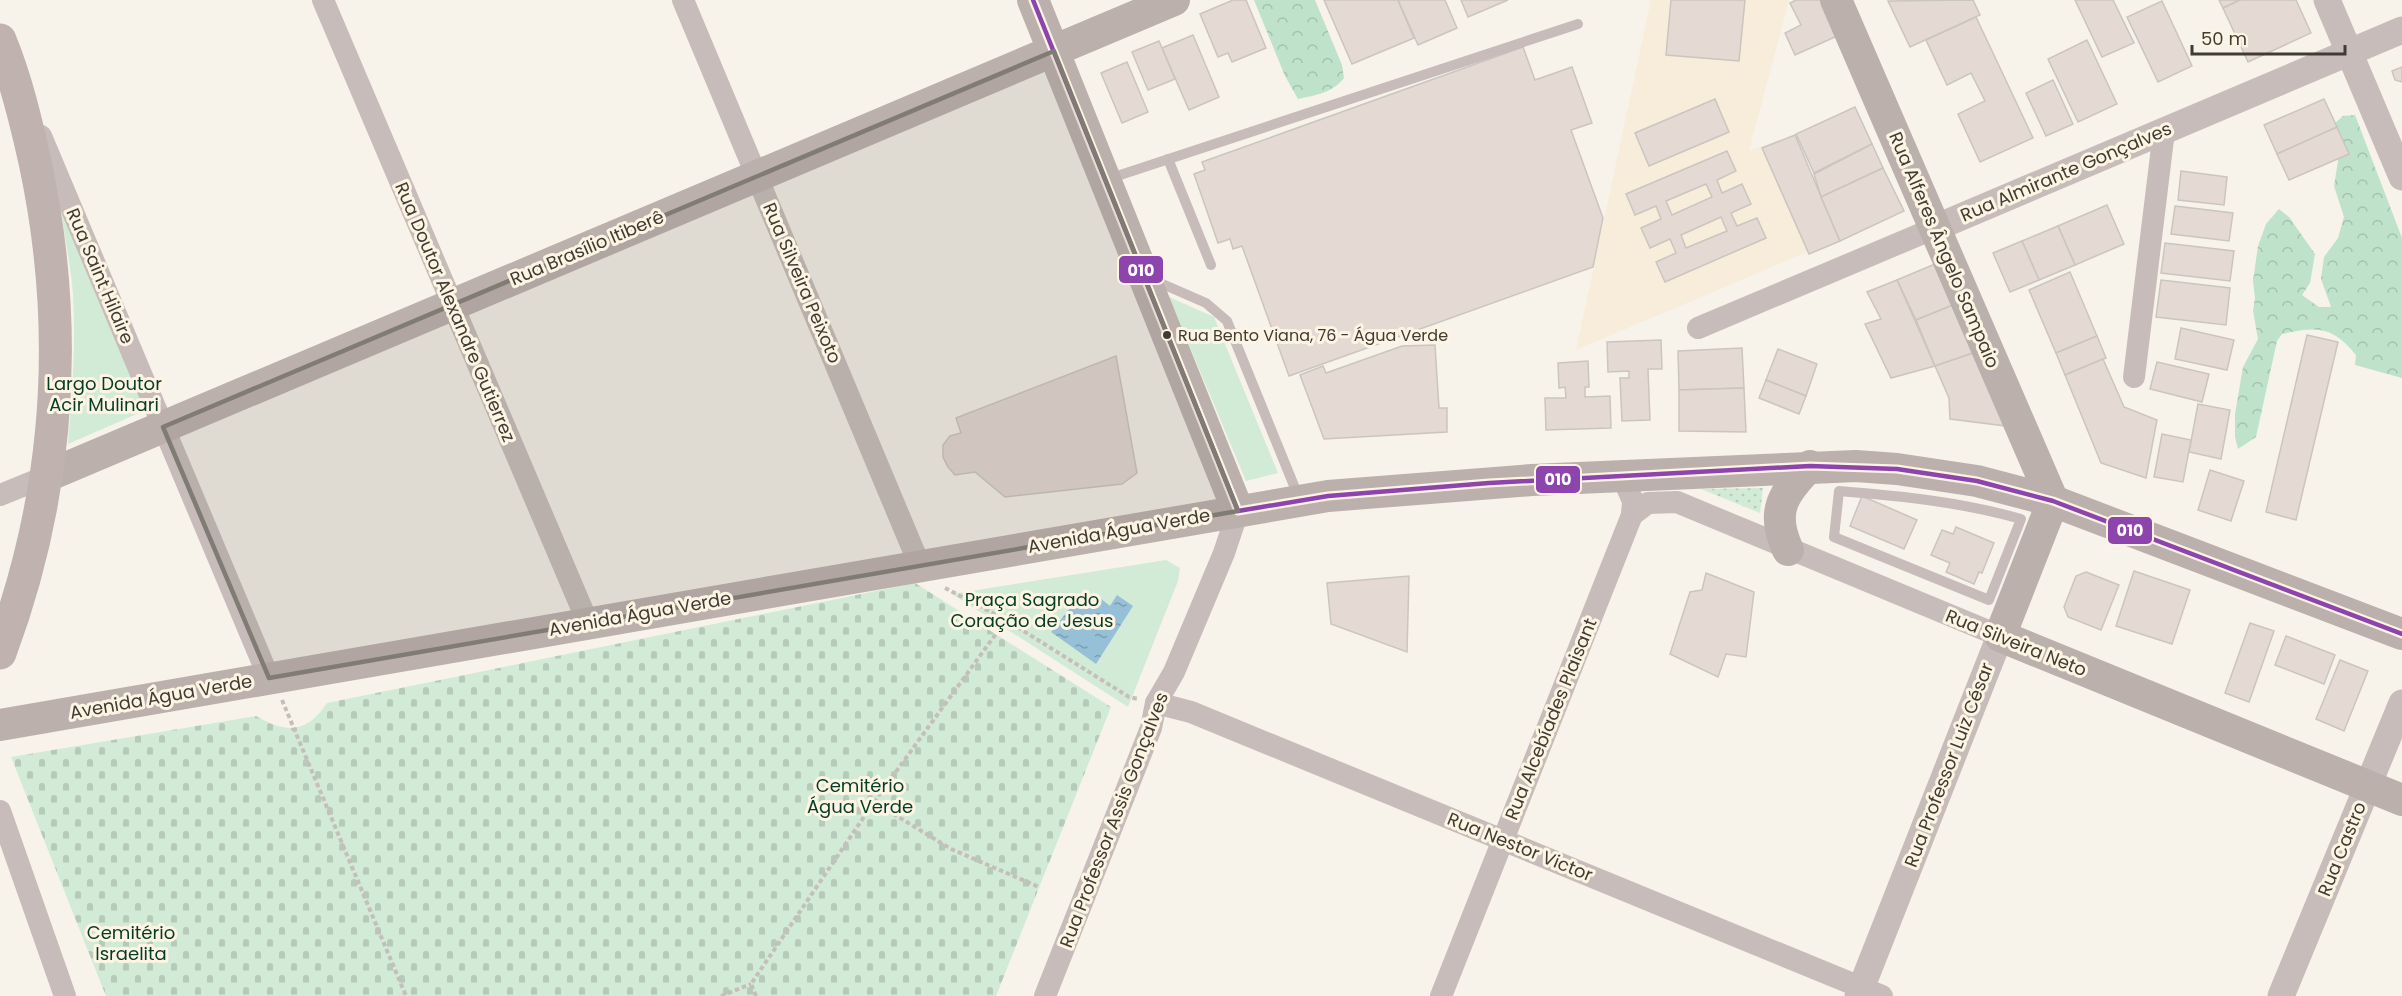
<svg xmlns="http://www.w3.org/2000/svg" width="2402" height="996" viewBox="0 0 2402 996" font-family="Poppins,sans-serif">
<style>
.built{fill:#f7edda}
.grass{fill:url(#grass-dots)}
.forest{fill:url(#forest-crowns)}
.cemetery{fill:url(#cemetery-stones)}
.park{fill:#d2ebd7;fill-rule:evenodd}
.water{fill:url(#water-ripples)}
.building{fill:#e4d9d3;stroke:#cbc5bf;stroke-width:1.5;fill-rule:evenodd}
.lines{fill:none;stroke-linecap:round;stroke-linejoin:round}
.path{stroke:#c6beba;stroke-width:4;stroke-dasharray:4.5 3;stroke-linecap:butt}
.service{stroke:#c7bcb9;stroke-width:10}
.minor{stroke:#c7bcb9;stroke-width:22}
.tertiary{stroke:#c7bcb9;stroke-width:27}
.secondary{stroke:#bcb0ad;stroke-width:32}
.primary{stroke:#c0b3af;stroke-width:33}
.bus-1-casing{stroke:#fdf4e4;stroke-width:9}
.bus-1{stroke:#8e44ad;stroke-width:4.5}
.marked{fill:#807c74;fill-opacity:0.2;stroke:#807c74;stroke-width:4.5;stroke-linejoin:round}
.bus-dot{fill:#403c34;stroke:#fdf4e4;stroke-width:2}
.labels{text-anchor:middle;stroke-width:6;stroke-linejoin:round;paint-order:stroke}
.bus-label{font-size:16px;fill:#403c34;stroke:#fdf4e4;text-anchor:start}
.street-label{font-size:18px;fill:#403c34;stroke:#fdf4e4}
.park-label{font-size:18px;fill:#033d26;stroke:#fdf4e4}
.line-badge{stroke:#fdf4e4;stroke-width:2}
.badge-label{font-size:16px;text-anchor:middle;font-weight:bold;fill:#fff}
</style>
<defs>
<pattern id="grass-dots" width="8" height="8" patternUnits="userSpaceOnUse" patternTransform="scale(1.5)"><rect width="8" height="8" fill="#d2ebd7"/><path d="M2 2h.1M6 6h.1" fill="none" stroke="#b5cab9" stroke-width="1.8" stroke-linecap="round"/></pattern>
<pattern id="forest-crowns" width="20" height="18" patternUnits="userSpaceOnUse" patternTransform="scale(1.5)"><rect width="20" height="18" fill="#bee2ca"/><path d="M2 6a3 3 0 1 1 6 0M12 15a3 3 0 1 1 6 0" fill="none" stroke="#a4c3ae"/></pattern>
<pattern id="cemetery-stones" width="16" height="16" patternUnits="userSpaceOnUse" patternTransform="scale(1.5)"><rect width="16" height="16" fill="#d2ebd7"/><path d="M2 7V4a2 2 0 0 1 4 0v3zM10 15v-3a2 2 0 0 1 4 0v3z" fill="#b5cab9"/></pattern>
<pattern id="water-ripples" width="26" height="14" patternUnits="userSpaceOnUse" patternTransform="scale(1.5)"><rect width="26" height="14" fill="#95c0d8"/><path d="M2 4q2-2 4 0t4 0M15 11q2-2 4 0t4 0" fill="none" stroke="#7b9db0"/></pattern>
</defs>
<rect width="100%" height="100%" fill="#f7f3ea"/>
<!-- built -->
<polygon class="built" points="1651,0 1789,0 1749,151 1781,139 1826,244 1576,350"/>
<!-- grass -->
<polygon class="grass" points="1763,488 1760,513 1701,489"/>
<!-- forest -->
<g class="forest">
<path d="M 1254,0 L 1315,0 L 1342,65 L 1344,78 C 1332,93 1316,95 1298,99 L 1285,76 Z"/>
<path d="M 2355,115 L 2402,238 L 2402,378 L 2355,365 L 2356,355 C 2333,326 2316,326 2282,334 L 2277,341 L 2256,437 L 2238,449 L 2235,437 L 2235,414 L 2243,367 L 2258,339 L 2253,311 L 2255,298 L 2253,281 L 2258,246 L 2266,224 L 2279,209 L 2289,217 L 2315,254 L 2310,283 L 2302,295 L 2319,307 L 2331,307 L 2321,279 L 2324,257 L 2338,238 L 2344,217 L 2334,186 L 2338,161 L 2333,125 L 2343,116 Z"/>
</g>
<!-- cemetery -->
<path class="cemetery" d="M 915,583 L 1111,707 L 996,996 L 106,996 L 11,757 L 256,716 C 287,734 307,733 327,703 Z"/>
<!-- park -->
<g class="park">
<path d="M 61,211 L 146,410 L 68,444 C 72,394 76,345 73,295 C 71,267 65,239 61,211 Z"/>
<polygon points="1169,297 1214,317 1278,473 1246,481"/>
<path d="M 1166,560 L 1180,568 L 1178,581 L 1128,707 L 952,594 ZM 1074,604 L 1080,608 L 1110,606 L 1051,632 Z"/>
</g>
<!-- water -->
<polygon class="water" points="1117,595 1133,606 1096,664 1051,632 1073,604 1080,608 1085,600 1095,607 1100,598 1110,606"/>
<!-- building -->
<g class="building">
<polygon points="1233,0 1246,0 1266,48 1232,62 1228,53 1218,57 1200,14"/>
<polygon points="1324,0 1398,0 1414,38 1352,64"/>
<polygon points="1398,0 1445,0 1457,28 1418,45"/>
<polygon points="1461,0 1508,0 1468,17"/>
<polygon points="1671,0 1745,0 1739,61 1666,55"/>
<polygon points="1796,0 1821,0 1837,36 1795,55 1785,33 1801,25 1790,3"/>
<polygon points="1973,0 1980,15 1910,47 1888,1"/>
<polygon points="2075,0 2113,0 2134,43 2102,57"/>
<polygon points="2219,0 2240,0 2223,8"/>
<polygon points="2240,0 2296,0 2311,33 2248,62 2223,8"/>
<polygon points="2162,1 2192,66 2158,82 2127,17"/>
<polygon points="1976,17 2033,138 1980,162 1958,114 1985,101 1971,73 1947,85 1926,40"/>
<polygon points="1193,35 1219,97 1189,110 1162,48"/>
<polygon points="2087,40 2117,104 2078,122 2048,59"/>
<polygon points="1159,41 1175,79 1148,90 1132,52"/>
<polygon points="1523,47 1535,80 1572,67 1592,123 1571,130 1603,218 1593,267 1289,376 1242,246 1233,249 1230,239 1218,243 1194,174 1205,170 1202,162"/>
<polygon points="1127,62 1148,112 1122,123 1101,73"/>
<polygon points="2402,67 2402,82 2395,80 2392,71"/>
<polygon points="2053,80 2073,124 2046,136 2026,93"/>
<polygon points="1715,99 1729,132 1649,166 1635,133"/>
<polygon points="2324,99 2337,127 2277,154 2264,125"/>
<polygon points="1855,107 1872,144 1814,173 1796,134"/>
<polygon points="2337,127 2349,154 2289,180 2277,154"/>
<polygon points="1795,135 1840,241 1809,254 1762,148"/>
<polygon points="1872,144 1883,168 1821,197 1814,174"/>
<path d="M 1727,151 L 1736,171 L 1717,180 L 1722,193 L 1742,184 L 1751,204 L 1731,213 L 1737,226 L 1757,218 L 1766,238 L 1665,282 L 1656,262 L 1676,253 L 1670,239 L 1650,248 L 1641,228 L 1661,219 L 1656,206 L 1635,215 L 1626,194 ZM 1706,184 L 1712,197 L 1672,215 L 1666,201 ZM 1721,217 L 1727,231 L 1686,248 L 1681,235 Z"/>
<polygon points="1883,168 1904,211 1840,241 1821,197"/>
<polygon points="2181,171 2227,177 2224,205 2178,200"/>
<polygon points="2107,205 2124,244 2075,265 2058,226"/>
<polygon points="2175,206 2233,213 2229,241 2171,234"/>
<polygon points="2058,226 2075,265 2039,280 2022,241"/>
<polygon points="2022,241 2039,280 2010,292 1993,253"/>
<polygon points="2165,243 2234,251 2230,281 2161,273"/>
<polygon points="1935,264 1953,305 1916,320 1897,280"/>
<polygon points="2070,272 2097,336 2056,353 2029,290"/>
<polygon points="1897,280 1935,366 1891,378 1865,324 1881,319 1867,292"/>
<polygon points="2161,280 2230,288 2226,325 2156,317"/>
<polygon points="1953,305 1973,353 1935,366 1916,320"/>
<polygon points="2181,328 2234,340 2227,370 2175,359"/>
<polygon points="2307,335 2338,342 2296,520 2266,512"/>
<polygon points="2097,336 2106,358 2065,375 2056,353"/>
<polygon points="1661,340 1662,369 1648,369 1650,420 1622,421 1620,378 1629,378 1629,371 1608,372 1607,342"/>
<polygon points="1435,345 1439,408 1447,408 1447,432 1324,439 1300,375 1323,366 1326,373 1402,346"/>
<polygon points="1742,348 1744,388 1679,390 1678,351"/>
<polygon points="1778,349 1817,364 1806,396 1766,380"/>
<polygon points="1973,353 2006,426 1950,419 1949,398 1935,366"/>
<polygon points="1116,356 1137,473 1122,484 1005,497 975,472 955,475 948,467 943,457 943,445 950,436 961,433 956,418"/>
<polygon points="2103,359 2124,407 2157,420 2146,478 2101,463 2065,375"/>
<polygon points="1588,361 1589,387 1585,387 1585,397 1610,396 1611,428 1546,430 1545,398 1566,398 1565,387 1559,388 1558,363"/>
<polygon points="2157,362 2209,374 2202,402 2150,389"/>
<polygon points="1766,380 1806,396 1799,414 1759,398"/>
<polygon points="1744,388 1746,432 1679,431 1679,390"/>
<polygon points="2198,404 2230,410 2221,459 2189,452"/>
<polygon points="2162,434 2191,440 2183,482 2154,477"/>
<polygon points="2210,470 2244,481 2231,521 2198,510"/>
<polygon points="1862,496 1917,520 1904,549 1850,526"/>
<polygon points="1956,527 1994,543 1982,573 1979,572 1974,584 1946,572 1950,563 1931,555 1942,530 1953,534"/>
<polygon points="2134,571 2190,590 2172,644 2116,626"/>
<polygon points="2086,572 2119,585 2101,630 2068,617 2064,607 2076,576"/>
<polygon points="1706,573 1754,592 1746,657 1726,654 1718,677 1670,654 1690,592 1702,590"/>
<polygon points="1409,576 1407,652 1331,624 1327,583"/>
<polygon points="2250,623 2274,631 2249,702 2225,693"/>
<polygon points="2286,636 2335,655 2324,684 2275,665"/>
<polygon points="2340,660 2368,671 2344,731 2316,719"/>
</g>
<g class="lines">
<!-- path -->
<g class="path">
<polyline points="945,588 1006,620 1129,697 1138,699"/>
<polyline points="282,700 406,996"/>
<polyline points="874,802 951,849 1039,887"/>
<polyline points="721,996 751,984"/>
<polyline points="756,996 751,984 874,802 1006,620"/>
</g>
<!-- service -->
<g class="service">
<polyline points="1168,159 1211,265"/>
<polyline points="1108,179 1578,24"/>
<polyline points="1151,279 1206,303 1227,321 1299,498"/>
<path d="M 1839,491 C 1901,496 1961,502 2021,519 L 1989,600 L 1834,537 Z"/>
</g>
<!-- minor -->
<g class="minor">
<polyline points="323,0 588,623"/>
<polyline points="683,0 920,566"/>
<polyline points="41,136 269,678"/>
<polyline points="1698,328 1935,228"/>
<polyline points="2134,377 2164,131"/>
<polyline points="0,495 47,476"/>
<polyline points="1632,515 1648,503 1677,502 2000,636"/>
<polyline points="1156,703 1191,712 1882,996"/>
<polyline points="0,811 65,996"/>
<polyline points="1045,996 1151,728 1156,703 1174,672 1224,553 1238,511"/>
<polyline points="1441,996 1632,515 1633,501 1622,476"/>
</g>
<!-- tertiary -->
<g class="tertiary">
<polyline points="2327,0 2402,177"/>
<polyline points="1935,228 2402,30"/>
<polyline points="1858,996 2000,636"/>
<polyline points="2281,996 2402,703"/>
</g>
<!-- secondary -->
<g class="secondary">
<polyline points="1033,0 1238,511"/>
<polyline points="1836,0 2053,501 2000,636 2402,800"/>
<polyline points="47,476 1174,0"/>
<path d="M 1788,550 C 1770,512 1783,493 1810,466"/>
<polyline points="0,725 1328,496 1532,480 1856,466 1897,469 1977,481 2053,501 2402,634"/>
</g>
<!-- primary -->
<path class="primary" d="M 0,40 C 16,79 26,121 35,162 C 71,330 60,492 0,653"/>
<defs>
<polyline id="bus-1" points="1033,0 1238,511 1328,496 1489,483 1810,466 1897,469 1977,481 2053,501 2402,634"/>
</defs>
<!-- bus-1 casing -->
<use href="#bus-1" class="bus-1-casing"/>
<!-- bus-1 -->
<use href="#bus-1" class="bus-1"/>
</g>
<!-- marked area -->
<path class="marked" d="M 1054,51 L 1238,511 L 269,678 L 163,427 Z"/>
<!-- markers -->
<circle class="bus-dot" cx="1167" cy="335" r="5"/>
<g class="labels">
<!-- bus labels -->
<g class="bus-label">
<text x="1178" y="341">Rua Bento Viana, 76 - Água Verde</text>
</g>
<!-- street labels -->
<g class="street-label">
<text transform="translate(2066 172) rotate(-23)" y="6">Rua Almirante Gonçalves</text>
<text transform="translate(587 248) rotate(-23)" y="6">Rua Brasílio Itiberê</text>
<text transform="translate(1944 250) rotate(67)" y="6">Rua Alferes Ângelo Sampaio</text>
<text transform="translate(100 276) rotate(67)" y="6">Rua Saint Hilaire</text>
<text transform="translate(802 283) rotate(67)" y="6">Rua Silveira Peixoto</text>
<text transform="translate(455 312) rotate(67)" y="6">Rua Doutor Alexandre Gutierrez</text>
<text transform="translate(1119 531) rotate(-10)" y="6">Avenida Água Verde</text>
<text transform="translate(640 614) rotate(-10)" y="6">Avenida Água Verde</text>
<text transform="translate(2016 643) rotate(22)" y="6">Rua Silveira Neto</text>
<text transform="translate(161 697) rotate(-10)" y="6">Avenida Água Verde</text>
<text transform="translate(1551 719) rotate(-68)" y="6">Rua Alcebíades Plaisant</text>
<text transform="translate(1949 765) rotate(-69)" y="6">Rua Professor Luiz César</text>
<text transform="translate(1114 820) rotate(-69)" y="6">Rua Professor Assis Gonçalves</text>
<text transform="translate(1520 847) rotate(22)" y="6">Rua Nestor Victor</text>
<text transform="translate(2342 849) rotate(-68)" y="6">Rua Castro</text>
</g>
<!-- park labels -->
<g class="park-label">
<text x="104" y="390">Largo Doutor<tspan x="104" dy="21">Acir Mulinari</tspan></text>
<text x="1032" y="606">Praça Sagrado<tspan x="1032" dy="21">Coração de Jesus</tspan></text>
<text x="860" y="792">Cemitério<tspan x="860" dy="21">Água Verde</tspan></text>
<text x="131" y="939">Cemitério<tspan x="131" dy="21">Israelita</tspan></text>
</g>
</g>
<g class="line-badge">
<rect x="1118" y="255" width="46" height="29" rx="6" fill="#8e44ad"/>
<rect x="1535" y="465" width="46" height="29" rx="6" fill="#8e44ad"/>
<rect x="2107" y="516" width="46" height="29" rx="6" fill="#8e44ad"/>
</g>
<g class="badge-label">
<text x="1141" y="276">010</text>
<text x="1558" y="485">010</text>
<text x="2130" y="536">010</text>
</g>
<!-- scale -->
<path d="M2192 45v9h153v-9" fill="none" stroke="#403c34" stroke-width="3"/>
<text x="2201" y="45" font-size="18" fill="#403c34" stroke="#fdf4e4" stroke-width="4.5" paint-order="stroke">50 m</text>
</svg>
